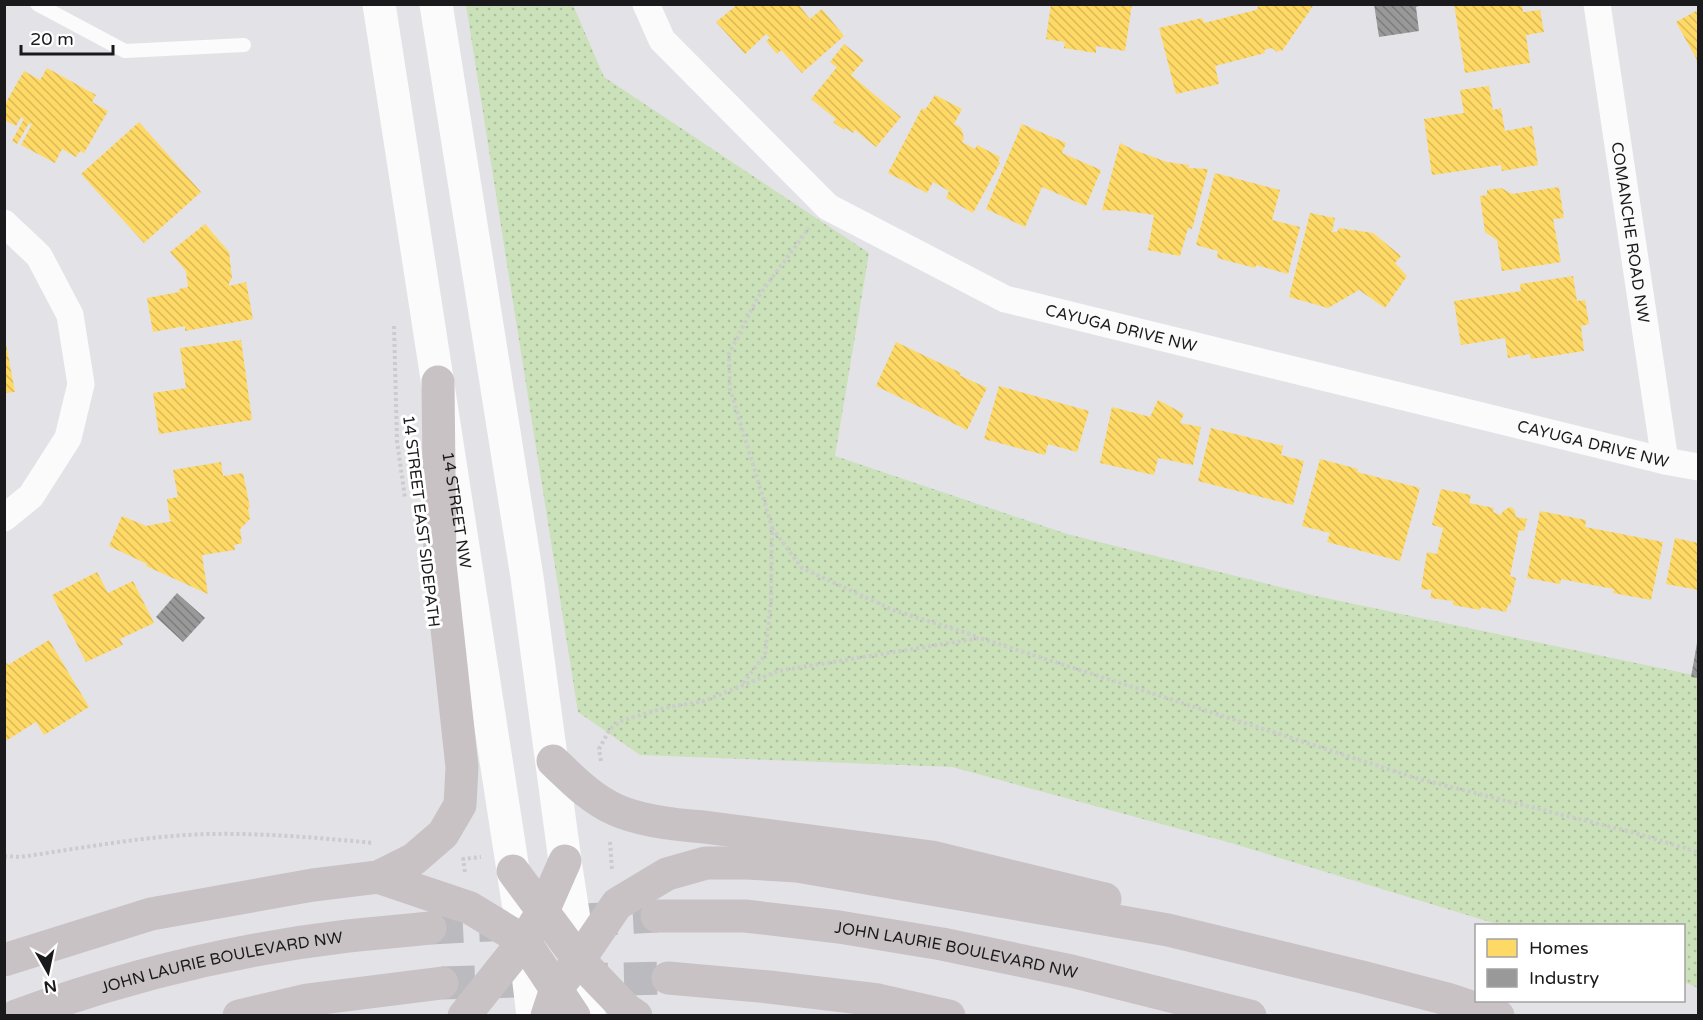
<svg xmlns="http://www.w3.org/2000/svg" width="1703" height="1020" viewBox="0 0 1703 1020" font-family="'Varela Round',sans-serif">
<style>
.park{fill:url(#park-dots)}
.homes{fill:url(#homes-back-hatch)}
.industry{fill:url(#industry-back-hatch)}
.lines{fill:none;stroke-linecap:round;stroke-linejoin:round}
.primary-tunnel{stroke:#bbbabe;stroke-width:33;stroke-dasharray:33 16;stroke-linecap:butt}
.path{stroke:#cccccd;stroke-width:4;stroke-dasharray:3 3;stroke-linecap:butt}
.service{stroke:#fbfbfb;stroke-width:14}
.minor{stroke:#fbfbfb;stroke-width:27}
.secondary{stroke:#fbfbfb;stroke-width:33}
.primary{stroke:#c8c2c4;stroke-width:33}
.labels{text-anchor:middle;stroke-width:6;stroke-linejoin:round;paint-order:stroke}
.street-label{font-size:16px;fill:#1a1a1c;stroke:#fff}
</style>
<defs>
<pattern id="park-dots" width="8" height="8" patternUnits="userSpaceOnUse" patternTransform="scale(1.5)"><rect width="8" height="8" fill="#cbe1ba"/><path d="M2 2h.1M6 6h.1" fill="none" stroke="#aec09f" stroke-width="1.8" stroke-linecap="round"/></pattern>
<pattern id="homes-back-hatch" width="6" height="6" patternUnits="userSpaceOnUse" patternTransform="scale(1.5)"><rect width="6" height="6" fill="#ffd966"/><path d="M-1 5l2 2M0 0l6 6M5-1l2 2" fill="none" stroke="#daba58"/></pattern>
<pattern id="industry-back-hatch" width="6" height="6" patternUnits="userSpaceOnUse" patternTransform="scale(1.5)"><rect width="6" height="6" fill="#999"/><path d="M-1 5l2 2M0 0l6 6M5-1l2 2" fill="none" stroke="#7c7c7c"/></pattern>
</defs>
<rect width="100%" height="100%" fill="#e3e2e7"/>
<!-- park -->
<polygon class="park" points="466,5 573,5 604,77 869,253 835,456 1067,534 1316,596 1698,676 1698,988 1684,982 1684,926 1500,925 1231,843 952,767 640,755 578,712"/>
<!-- homes -->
<g class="homes">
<polygon points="738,4 798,4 810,19 822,9 844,36 802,73 781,50 777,54 766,41 770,38 766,34 745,54 716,22"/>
<polygon points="1051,4 1132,4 1125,51 1096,46 1096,53 1064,48 1065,42 1046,39"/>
<polygon points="1260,4 1313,6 1282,51 1280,50 1277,52 1272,48 1264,50 1265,53 1215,66 1219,84 1176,94 1159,28 1202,18 1204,23 1256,10"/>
<polygon points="1454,4 1522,4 1523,12 1540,10 1544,32 1526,35 1530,63 1465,73"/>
<polygon points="1698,10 1698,64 1697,64 1696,58 1676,22"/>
<polygon points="844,44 864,60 851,75 901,117 876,147 855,130 853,133 846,128 844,130 833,122 836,119 811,99 837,67 830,62"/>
<polygon points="47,68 96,95 92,102 108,111 84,153 80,151 76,157 62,149 55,163 21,145 32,124 29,123 17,144 12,141 24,119 21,117 16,126 4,120 4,106 24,71 40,80"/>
<polygon points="1489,86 1493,110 1501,108 1505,131 1532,126 1538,165 1502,171 1501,165 1432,175 1424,119 1464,113 1460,90"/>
<polygon points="935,95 962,109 954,124 961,128 964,138 962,142 975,149 977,145 1000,157 998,162 1000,163 973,213 946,198 949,191 933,182 927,193 888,173 922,108 925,110"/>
<polygon points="139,122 201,192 144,243 81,174"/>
<polygon points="1022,124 1066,143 1062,153 1101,170 1086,206 1042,187 1025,227 986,209"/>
<polygon points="1120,143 1134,150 1167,162 1189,165 1188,168 1208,169 1192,229 1188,228 1180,256 1148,250 1154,215 1127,211 1102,210"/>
<polygon points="1215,173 1280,190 1272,220 1300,227 1288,274 1256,265 1255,268 1217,258 1218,251 1196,245"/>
<polygon points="1559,187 1564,218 1553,219 1561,262 1502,271 1497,240 1485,232 1480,196 1487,195 1487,190 1501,188 1512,194"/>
<polygon points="1310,213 1335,218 1332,232 1337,232 1339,228 1373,233 1401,256 1395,263 1407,276 1385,308 1359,290 1328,308 1289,297"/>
<polygon points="205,224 229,252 232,278 229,283 229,286 246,282 253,319 185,331 185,326 153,332 147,298 179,292 179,289 188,287 186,271 170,252"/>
<polygon points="1573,276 1577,301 1585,300 1589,324 1581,326 1584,351 1531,359 1530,354 1508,358 1505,338 1461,345 1454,301 1521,291 1520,284"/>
<polygon points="241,340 252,420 159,434 153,393 186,388 180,348"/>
<polygon points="896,342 961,373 959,375 987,388 967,430 876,386"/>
<polygon points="6,344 15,392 5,393 5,345"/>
<polygon points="999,386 1089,411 1077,452 1048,444 1045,455 984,439"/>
<polygon points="1158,400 1184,414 1180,423 1201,427 1193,465 1158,458 1154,475 1100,463 1112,407 1150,417"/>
<polygon points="1211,428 1283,446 1281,455 1304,461 1293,505 1198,481"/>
<polygon points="1320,459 1358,469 1357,472 1420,488 1400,561 1327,542 1330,533 1302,526"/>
<polygon points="221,462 223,476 243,473 250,508 248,508 250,519 240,529 242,543 234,545 235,550 202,555 208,594 146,566 147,564 109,546 122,516 146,526 173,521 170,520 167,499 178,497 173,470"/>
<polygon points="1441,489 1471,495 1469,503 1494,508 1493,512 1501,515 1503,511 1510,507 1514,509 1516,517 1527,519 1524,531 1519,530 1510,576 1516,578 1510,605 1508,605 1506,612 1481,607 1480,610 1453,605 1453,601 1430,598 1432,590 1421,589 1427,552 1437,554 1443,528 1432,525"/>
<polygon points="1540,511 1586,520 1585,527 1663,542 1651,600 1613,593 1614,589 1561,579 1560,584 1527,578"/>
<polygon points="1675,538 1698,543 1698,590 1666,584"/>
<polygon points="97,572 108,593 133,581 154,623 120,639 123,645 86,662 52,595"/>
<polygon points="49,640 89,707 44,735 36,722 4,742 4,660 8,665"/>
</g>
<!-- industry -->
<g class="industry">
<polygon points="1374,4 1424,4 1416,7 1419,31 1379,37"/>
<polygon points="177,593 205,618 183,642 156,617"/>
<polygon points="1697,643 1698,643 1698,678 1691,677"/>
</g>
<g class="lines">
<!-- primary-tunnel -->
<g class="primary-tunnel">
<polyline points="584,920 657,916"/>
<polyline points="430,928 512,924"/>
<polyline points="575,980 668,978"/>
<polyline points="442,983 515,981"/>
</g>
<!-- path -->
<g class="path">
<polyline points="394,326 397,441 405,498"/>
<polyline points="772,528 802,568 893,610 979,637"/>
<polyline points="743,683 765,655 771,601 772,527 730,389 729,354 758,297 809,228"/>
<polyline points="601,761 599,749 610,729 621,721 664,708 704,701 778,671 980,638 1419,779 1635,833 1698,852"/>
<polyline points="610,842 612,870"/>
<path d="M 4,856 L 20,857 C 84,848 148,835 212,834 C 266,833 320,838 374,843"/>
<polyline points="465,872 463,859 481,857"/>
</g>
<!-- service -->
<polyline class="service" points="37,4 125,51 244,45"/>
<!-- minor -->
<g class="minor">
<path id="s1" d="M 646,4 L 662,40 L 828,207 L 1005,299 L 1665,461 L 1698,467"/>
<path id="s2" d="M 1597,4 L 1665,461"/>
<polyline points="4,223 39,256 70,315 81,384 68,438 31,496 4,518"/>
</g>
<!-- secondary -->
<g class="secondary">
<path id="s3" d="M 379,4 L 524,941 L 533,1016"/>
<polyline points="436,4 527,577 565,861 589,1016"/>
</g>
<!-- primary -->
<g class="primary">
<path d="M 553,761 C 572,779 591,799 616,810 C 641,821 676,825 704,827 L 932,857 L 1105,899"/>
<polyline points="513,871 579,960 627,1010 636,1016"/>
<polyline points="378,877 470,908 524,941 574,1016"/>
<path id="s4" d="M 657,916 L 745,916 L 839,927 L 942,944 L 1071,971 L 1250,1016"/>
<polyline points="4,960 151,914 313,885 378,877 414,859 443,834 460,805 462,767 440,564 438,382"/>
<polyline points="668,978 769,987 878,1000 949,1016"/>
<path id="s5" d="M 16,1016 C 123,977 236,949 348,936 C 375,933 403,931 430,928"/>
<polyline points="239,1016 307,1000 442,983"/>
<polyline points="464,1016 524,941 543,911 565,861"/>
<polyline points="547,1016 556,989 579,960 617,904 667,874 706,863 747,863 797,866 1168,930 1362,977 1447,999 1498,1016"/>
</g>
</g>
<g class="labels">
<!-- street labels -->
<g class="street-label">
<text dy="6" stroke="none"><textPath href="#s2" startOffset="231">COMANCHE ROAD NW</textPath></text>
<text dy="6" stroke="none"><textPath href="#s1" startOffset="594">CAYUGA DRIVE NW</textPath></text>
<text dy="6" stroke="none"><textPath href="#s1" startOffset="1080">CAYUGA DRIVE NW</textPath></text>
<text dy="6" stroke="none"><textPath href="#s3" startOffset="512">14 STREET NW</textPath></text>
<text transform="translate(422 521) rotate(83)" y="6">14 STREET EAST SIDEPATH</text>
<text dy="6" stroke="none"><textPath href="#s4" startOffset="302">JOHN LAURIE BOULEVARD NW</textPath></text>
<text dy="6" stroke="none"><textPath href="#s5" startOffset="213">JOHN LAURIE BOULEVARD NW</textPath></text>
</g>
</g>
<!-- border -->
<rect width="1703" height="1020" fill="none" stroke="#1a1a1c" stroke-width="12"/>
<!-- legend -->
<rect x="1475" y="924" width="210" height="78" fill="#ffffff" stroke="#a3a3a4" stroke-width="1.5"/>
<rect x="1487" y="939" width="30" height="18" fill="#ffd966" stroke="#a3a3a4" stroke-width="1.5"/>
<text x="1529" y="954" font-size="18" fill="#1a1a1c">Homes</text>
<rect x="1487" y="969" width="30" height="18" fill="#999999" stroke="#a3a3a4" stroke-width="1.5"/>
<text x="1529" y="984" font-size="18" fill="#1a1a1c">Industry</text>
<!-- north arrow -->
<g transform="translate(48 972) rotate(171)" stroke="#ffffff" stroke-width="4.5" paint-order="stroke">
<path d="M0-4.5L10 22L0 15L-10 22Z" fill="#1a1a1c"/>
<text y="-9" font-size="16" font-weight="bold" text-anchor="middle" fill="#1a1a1c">N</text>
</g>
<!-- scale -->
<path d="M21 45v9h92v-9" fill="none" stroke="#1a1a1c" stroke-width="3"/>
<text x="30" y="45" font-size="18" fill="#1a1a1c" stroke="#ffffff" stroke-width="4.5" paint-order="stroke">20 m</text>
</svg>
